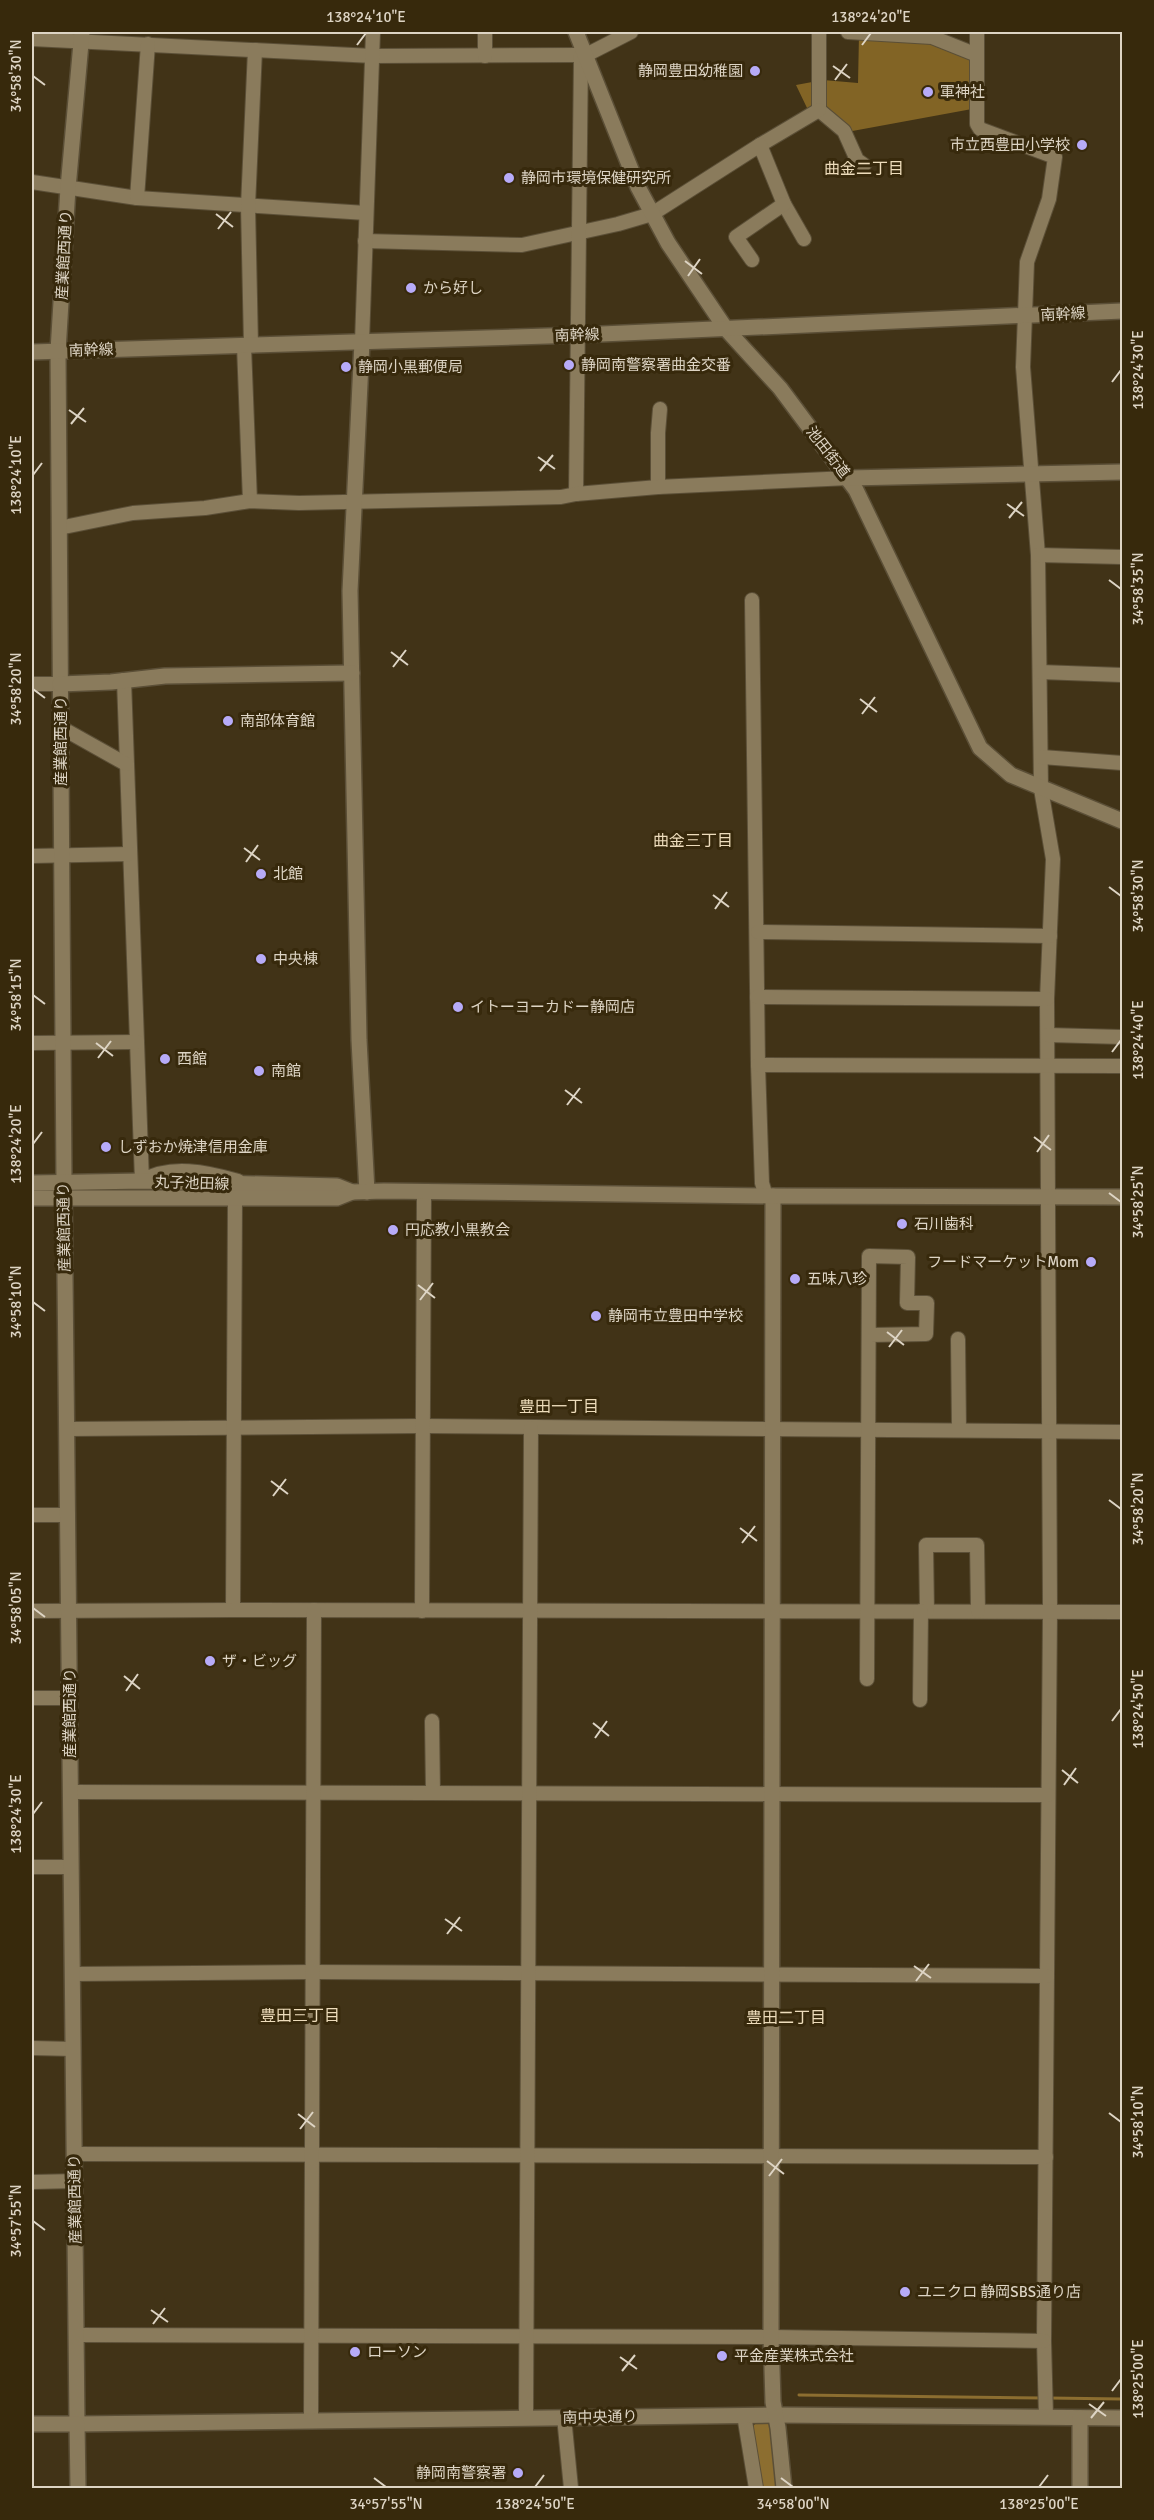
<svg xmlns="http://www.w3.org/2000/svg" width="1154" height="2520" viewBox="0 0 1154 2520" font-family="Signika,'Noto Sans JP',sans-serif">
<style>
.forest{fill:#826425}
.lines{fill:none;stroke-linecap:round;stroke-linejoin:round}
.stream{stroke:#8c6e30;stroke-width:3}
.river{stroke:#8c6e30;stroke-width:20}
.minor-casing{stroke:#5b4f37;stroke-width:16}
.tertiary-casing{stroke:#5b4f37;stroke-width:18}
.secondary-casing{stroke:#5b4f37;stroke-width:18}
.minor{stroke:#8a7b5c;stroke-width:14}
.tertiary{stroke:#8a7b5c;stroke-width:15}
.secondary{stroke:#8a7b5c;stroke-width:15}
.ticks{fill:none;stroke:#ddd4c4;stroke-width:2}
.poi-dot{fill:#b7abf8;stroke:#37290c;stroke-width:2}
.labels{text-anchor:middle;stroke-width:6;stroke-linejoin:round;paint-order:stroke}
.poi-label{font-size:15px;fill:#ddd4c4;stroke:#37290c;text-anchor:start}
.street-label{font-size:15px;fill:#ddd4c4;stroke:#37290c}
.neighbourhood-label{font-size:16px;fill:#eddcbb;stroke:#37290c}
.neatline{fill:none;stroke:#ddd4c4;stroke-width:2}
.ticks-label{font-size:15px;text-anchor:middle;fill:#ddd4c4}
</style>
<rect width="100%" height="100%" fill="#413317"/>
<!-- forest -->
<polygon class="forest" points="859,35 932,38 972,57 972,109 847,132 808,110 796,85 823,80 858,83"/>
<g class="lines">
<!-- stream -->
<g class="stream">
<polyline points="799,2395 1043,2398"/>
<polyline points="1049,2398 1122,2399"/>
</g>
<!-- river -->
<polyline class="river" points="762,2431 768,2488"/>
<defs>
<g id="minor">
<polyline points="819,32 819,110 844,131 857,160 864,165"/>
<polyline points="848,32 932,37 977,55"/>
<polyline points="977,32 977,124 980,129 1055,157 1049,199 1027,262 1023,367 1038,555 1041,789 1053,859 1047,999 1050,1611 1044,2341 1046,2417"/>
<polyline points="32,39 373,56 581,55 586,55 631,32"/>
<polyline points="485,56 485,32"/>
<polyline points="760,145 819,110"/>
<polyline points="32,182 137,198 366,213"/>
<polyline points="137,198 148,44"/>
<polyline points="365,241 522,245 618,224 652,214 760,145 784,204 804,239"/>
<polyline points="752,260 736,237 784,204"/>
<polyline points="362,342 373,32"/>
<polyline points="251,345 248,206 255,50"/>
<polyline points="244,346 250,501"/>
<polyline points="658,487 658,433 660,409"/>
<polyline points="576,494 581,55"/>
<polyline points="59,528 133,513 205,508 250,501 299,503 561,497 576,494 658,487 849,478"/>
<polyline points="1038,555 1122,557"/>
<polyline points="752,600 758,1065 762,1183 766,1196"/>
<polyline points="1040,672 1122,675"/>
<path d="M 124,680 L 142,1181 C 170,1164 207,1172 238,1181"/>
<polyline points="32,684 60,684"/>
<polyline points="60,727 126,764"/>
<polyline points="1042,757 1122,763"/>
<polyline points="32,856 130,854"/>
<polyline points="758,932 1050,936"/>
<polyline points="757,997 1047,999"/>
<polyline points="1048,1035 1122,1037"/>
<polyline points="32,1043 137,1042"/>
<polyline points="758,1065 1122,1066"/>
<polyline points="958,1339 959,1430"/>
<polyline points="67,1429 422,1426 1122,1432"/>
<polyline points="32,1515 68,1515"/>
<polyline points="233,1610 235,1197"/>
<polyline points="32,1611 233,1610 1122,1612"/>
<polyline points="422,1611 424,1193"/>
<polyline points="927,1611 926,1545 977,1545 978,1611"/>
<polyline points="867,1679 869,1256 908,1257 907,1303 927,1303 926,1334 870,1335"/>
<polyline points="32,1698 69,1698"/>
<polyline points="920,1700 921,1611"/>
<polyline points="432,1721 433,1793"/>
<polyline points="70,1792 1048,1795"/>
<polyline points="32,1867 71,1867"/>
<polyline points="72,1974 313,1972 1047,1976"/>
<polyline points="32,2048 73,2049"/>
<polyline points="74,2154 1046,2157"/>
<polyline points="32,2182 76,2181"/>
<polyline points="76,2335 771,2337 1044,2341"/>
<polyline points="744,2415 756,2488"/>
<polyline points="526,2417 531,1428"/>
<polyline points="564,2417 571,2488"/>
<polyline points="311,2420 314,1610"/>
</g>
<g id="tertiary">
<polyline points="82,32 68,188 58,351 64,1181 77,2424 775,2415 1122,2418"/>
<polyline points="576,32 638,187 668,243 726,329 780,388 856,490 980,748 1011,775 1122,821"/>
<polyline points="362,342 350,591 359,1040 367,1192"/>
<polyline points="849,478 1122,472"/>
<polyline points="60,684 111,682 165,676 352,673"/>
<polyline points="32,1183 142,1181 337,1186 352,1192"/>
<polyline points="773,1196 771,2337 773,2402 778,2428 784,2488"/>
<polyline points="32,1198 337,1198 352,1192 384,1191 773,1196 1122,1197"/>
<polyline points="1080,2488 1080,2418"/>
</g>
<g id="secondary">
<polyline points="32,352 579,335 1122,311"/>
<polyline points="32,2424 77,2424 78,2488"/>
</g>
</defs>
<!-- minor casing -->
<use href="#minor" class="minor-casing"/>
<!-- tertiary casing -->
<use href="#tertiary" class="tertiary-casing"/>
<!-- secondary casing -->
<use href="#secondary" class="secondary-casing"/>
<!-- minor -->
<use href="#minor" class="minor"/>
<!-- tertiary -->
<use href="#tertiary" class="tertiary"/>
<!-- secondary -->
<use href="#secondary" class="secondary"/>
</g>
<!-- ticks -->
<path class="ticks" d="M 357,45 L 366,33M 862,45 L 871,33M 833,66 L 850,78M 33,76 L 45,85M 835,80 L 847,64M 216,214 L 233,227M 218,229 L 231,212M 685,261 L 702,274M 688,276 L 700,259M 1112,382 L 1121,370M 69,410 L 86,422M 71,424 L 84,408M 538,457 L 555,469M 540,471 L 553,455M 33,475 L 42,463M 1007,504 L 1024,516M 1009,518 L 1022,502M 1109,580 L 1121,589M 391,652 L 408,665M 393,667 L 406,650M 33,689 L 45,698M 860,699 L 877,712M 862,714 L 875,697M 244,848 L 260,860M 246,862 L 258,845M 1109,887 L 1121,896M 713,895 L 729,907M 715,909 L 727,892M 33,995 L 45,1004M 96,1043 L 113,1056M 1112,1052 L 1121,1040M 98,1058 L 111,1041M 565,1090 L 582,1103M 567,1105 L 580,1088M 1034,1137 L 1051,1150M 33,1144 L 42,1132M 1037,1152 L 1049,1135M 1109,1193 L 1121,1202M 418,1285 L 435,1298M 420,1300 L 433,1283M 33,1302 L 45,1311M 887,1332 L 904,1345M 889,1347 L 902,1330M 271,1481 L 288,1494M 273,1496 L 286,1479M 1109,1500 L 1121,1509M 740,1528 L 757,1541M 742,1543 L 755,1526M 33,1608 L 45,1617M 124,1676 L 140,1689M 126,1691 L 138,1674M 1112,1721 L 1121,1709M 593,1723 L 609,1736M 595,1738 L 607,1721M 1062,1770 L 1078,1783M 1064,1785 L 1076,1768M 33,1814 L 42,1802M 445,1919 L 462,1931M 447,1934 L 460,1917M 914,1966 L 931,1978M 916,1981 L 929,1964M 1109,2113 L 1121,2122M 298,2114 L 315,2127M 300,2129 L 313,2112M 767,2161 L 784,2174M 769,2176 L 782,2159M 33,2221 L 45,2230M 151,2310 L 168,2322M 153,2324 L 165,2308M 620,2357 L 637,2369M 622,2371 L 635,2355M 1112,2391 L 1121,2379M 1089,2404 L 1106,2416M 1091,2418 L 1104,2402M 374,2478 L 386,2487M 781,2478 L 793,2487M 535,2487 L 544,2475M 1039,2487 L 1048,2475"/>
<!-- markers -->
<g class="poi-dot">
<circle cx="755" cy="71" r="6"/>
<circle cx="928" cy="92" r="6"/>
<circle cx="1082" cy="145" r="6"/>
<circle cx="509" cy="178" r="6"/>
<circle cx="411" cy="288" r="6"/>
<circle cx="569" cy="365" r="6"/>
<circle cx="346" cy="367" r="6"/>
<circle cx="228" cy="721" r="6"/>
<circle cx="261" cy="874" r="6"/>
<circle cx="261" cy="959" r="6"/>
<circle cx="458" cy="1007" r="6"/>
<circle cx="165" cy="1059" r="6"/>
<circle cx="259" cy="1071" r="6"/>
<circle cx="106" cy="1147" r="6"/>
<circle cx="902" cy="1224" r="6"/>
<circle cx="393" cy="1230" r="6"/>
<circle cx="1091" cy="1262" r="6"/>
<circle cx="795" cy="1279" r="6"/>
<circle cx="596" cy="1316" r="6"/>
<circle cx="210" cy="1661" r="6"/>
<circle cx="905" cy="2292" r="6"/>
<circle cx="355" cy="2352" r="6"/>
<circle cx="722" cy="2356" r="6"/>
<circle cx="518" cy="2473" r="6"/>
</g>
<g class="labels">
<!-- poi labels -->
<g class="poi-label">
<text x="743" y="76" text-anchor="end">静岡豊田幼稚園</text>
<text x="940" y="97">軍神社</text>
<text x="1070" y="150" text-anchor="end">市立西豊田小学校</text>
<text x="521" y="183">静岡市環境保健研究所</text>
<text x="423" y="293">から好し</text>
<text x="581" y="370">静岡南警察署曲金交番</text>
<text x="358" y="372">静岡小黒郵便局</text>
<text x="240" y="726">南部体育館</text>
<text x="273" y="879">北館</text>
<text x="273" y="964">中央棟</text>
<text x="470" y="1012">イトーヨーカドー静岡店</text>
<text x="177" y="1064">西館</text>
<text x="271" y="1076">南館</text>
<text x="118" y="1152">しずおか焼津信用金庫</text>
<text x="914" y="1229">石川歯科</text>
<text x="405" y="1235">円応教小黒教会</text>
<text x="1079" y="1267" text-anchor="end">フードマーケットMom</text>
<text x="807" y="1284">五味八珍</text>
<text x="608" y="1321">静岡市立豊田中学校</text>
<text x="222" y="1666">ザ・ビッグ</text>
<text x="917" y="2297">ユニクロ 静岡SBS通り店</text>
<text x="367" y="2357">ローソン</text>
<text x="734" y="2361">平金産業株式会社</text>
<text x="506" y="2478" text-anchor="end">静岡南警察署</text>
</g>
<!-- street labels -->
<g class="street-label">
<text transform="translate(64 255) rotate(-87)" y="5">産業館西通り</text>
<text transform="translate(1063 314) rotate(-3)" y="5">南幹線</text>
<text transform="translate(577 335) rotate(-2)" y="5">南幹線</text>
<text transform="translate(91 350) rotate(-2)" y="5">南幹線</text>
<text transform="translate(828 452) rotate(52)" y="5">池田街道</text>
<text transform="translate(61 741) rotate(-90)" y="5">産業館西通り</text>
<text transform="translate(192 1183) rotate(2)" y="5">丸子池田線</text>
<text transform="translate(64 1227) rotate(-91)" y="5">産業館西通り</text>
<text transform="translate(70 1713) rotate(-90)" y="5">産業館西通り</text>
<text transform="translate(75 2199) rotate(-91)" y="5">産業館西通り</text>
<text transform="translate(600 2417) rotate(-1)" y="5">南中央通り</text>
</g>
<!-- neighbourhood labels -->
<g class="neighbourhood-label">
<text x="864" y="174">曲金二丁目</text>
<text x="693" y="846">曲金三丁目</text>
<text x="559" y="1412">豊田一丁目</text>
<text x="300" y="2021">豊田三丁目</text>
<text x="786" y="2023">豊田二丁目</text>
</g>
</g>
<!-- border -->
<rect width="1154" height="2520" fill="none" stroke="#37290c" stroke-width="66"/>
<rect x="33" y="33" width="1088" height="2454" class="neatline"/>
<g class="ticks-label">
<text x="366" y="22">138°24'10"E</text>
<text x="871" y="22">138°24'20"E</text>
<text transform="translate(16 76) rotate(-90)" y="5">34°58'30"N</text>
<text transform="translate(1138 370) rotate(-90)" y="5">138°24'30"E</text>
<text transform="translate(16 475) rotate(-90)" y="5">138°24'10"E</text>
<text transform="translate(1138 589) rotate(-90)" y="5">34°58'35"N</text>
<text transform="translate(16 689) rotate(-90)" y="5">34°58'20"N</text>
<text transform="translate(1138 896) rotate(-90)" y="5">34°58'30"N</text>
<text transform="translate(16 995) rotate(-90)" y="5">34°58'15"N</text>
<text transform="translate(1138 1040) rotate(-90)" y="5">138°24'40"E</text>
<text transform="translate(16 1144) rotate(-90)" y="5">138°24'20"E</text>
<text transform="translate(1138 1202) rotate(-90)" y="5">34°58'25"N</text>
<text transform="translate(16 1302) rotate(-90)" y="5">34°58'10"N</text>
<text transform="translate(1138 1509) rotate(-90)" y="5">34°58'20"N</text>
<text transform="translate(16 1608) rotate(-90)" y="5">34°58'05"N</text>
<text transform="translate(1138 1709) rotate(-90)" y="5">138°24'50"E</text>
<text transform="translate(16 1814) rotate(-90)" y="5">138°24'30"E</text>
<text transform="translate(1138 2122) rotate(-90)" y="5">34°58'10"N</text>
<text transform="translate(16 2221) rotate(-90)" y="5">34°57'55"N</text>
<text transform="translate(1138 2379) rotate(-90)" y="5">138°25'00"E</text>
<text x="386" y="2509">34°57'55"N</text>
<text x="535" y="2509">138°24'50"E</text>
<text x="793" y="2509">34°58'00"N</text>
<text x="1039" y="2509">138°25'00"E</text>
</g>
</svg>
